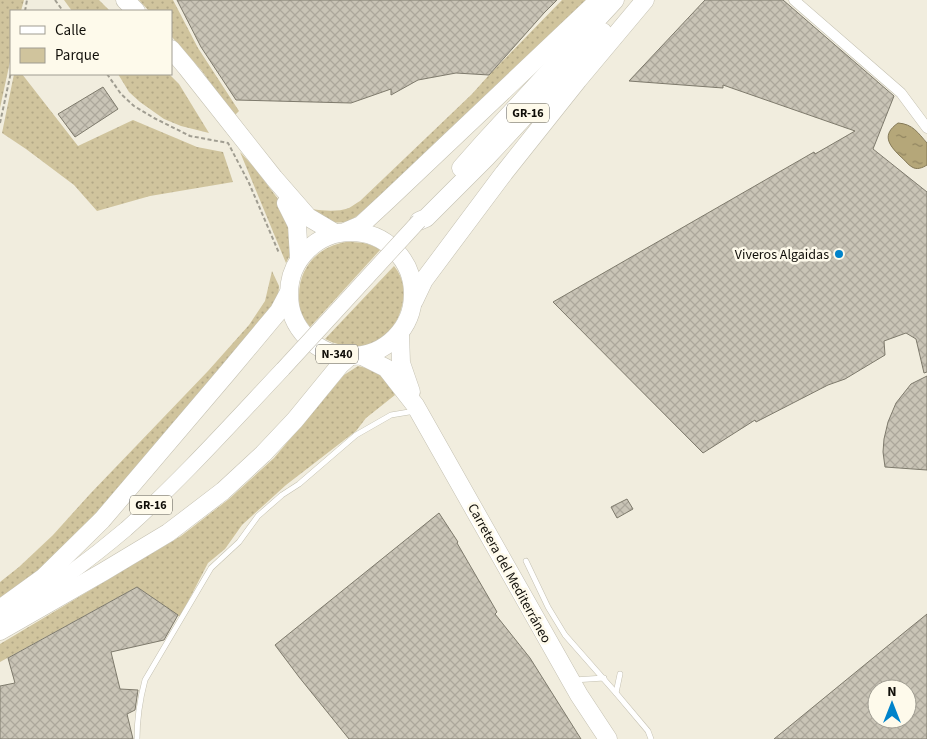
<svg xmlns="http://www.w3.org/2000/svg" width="927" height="739" viewBox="0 0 927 739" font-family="'Source Sans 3',sans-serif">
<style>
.green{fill:url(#green-dots)}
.water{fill:url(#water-ripples);stroke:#847957}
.building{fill:url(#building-cross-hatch);stroke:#7e7a6c;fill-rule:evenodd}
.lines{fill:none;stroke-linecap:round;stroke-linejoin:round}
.lane-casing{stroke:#c4c0b1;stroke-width:6}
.street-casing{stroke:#c4c0b1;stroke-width:11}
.primary-casing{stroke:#c4c0b1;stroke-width:16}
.highway-casing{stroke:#c4c0b1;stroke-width:19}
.path{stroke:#a09d91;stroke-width:2;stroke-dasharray:4 2.5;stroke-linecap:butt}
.lane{stroke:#fff;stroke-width:5}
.street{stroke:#fff;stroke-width:10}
.primary{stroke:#fff;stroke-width:15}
.highway{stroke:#fff;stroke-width:18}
.primary-bridge-casing{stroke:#c4c0b1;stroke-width:16;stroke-linecap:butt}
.primary-bridge{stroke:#fff;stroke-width:15}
.poi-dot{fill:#0083ca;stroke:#fefaeb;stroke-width:2}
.labels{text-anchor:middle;stroke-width:5;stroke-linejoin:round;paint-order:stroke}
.shield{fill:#fefaeb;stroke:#57554d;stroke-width:1}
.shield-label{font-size:12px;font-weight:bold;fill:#100e09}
.poi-label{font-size:14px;fill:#100e09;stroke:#fefaeb;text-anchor:end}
.street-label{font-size:14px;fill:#100e09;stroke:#fefaeb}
</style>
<defs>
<pattern id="green-dots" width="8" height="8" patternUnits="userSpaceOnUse" patternTransform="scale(1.25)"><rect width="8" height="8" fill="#d0c49d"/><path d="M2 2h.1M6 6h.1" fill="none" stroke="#b2a786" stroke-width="1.8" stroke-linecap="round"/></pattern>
<pattern id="water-ripples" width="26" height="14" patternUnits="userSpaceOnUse" patternTransform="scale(1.25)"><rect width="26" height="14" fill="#b5a779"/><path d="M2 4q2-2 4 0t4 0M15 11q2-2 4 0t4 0" fill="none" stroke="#928661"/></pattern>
<pattern id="building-cross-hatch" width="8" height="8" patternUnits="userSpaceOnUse" patternTransform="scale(1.25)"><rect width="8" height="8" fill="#c9c4b6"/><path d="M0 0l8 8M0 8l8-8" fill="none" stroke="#aca79b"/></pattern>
</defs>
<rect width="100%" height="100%" fill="#f1edde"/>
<!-- green -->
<g class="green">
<polygon points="0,0 24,0 21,11 11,11 11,57 0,108"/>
<polygon points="64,0 99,0 110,11 72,11"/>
<polygon points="139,0 173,0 198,48 239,111 234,116 202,71 171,36 171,11 149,11"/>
<path d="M 562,0 L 589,0 L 371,204 C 350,222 348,226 320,220 L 312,209 C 324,211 338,212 349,208 C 353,206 356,203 360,201 L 472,94 L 489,75 Z"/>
<polygon points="14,74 22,74 78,146 133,120 197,147 223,152 233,182 150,196 97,211 74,185 26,149 2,133"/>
<polygon points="118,74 169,74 179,84 209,133 181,126 164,119 140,102 129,92"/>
<polygon points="240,152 254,167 278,199 288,216 291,253 286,263"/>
<path d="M 346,242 C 358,242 369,242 380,250 L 310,327 C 306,322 302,316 300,310 C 299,305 299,299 299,295 C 299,267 319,246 346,242 Z"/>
<path d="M 394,266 C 404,278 405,291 402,306 C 393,343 358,356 325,339 Z"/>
<polygon points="272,271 279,286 278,299 204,393 175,421 143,460 106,503 50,562 0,600 0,582 19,567 53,535 90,494 208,371 249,325 265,301"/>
<path d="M 358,366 C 381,372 384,373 395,395 L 366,418 L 356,431 L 286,485 L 242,525 L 225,549 L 208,563 L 180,617 L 137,587 L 0,662 L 0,644 L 181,536 L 229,499 L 274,458 L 344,375 Z"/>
</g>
<!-- water -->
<path class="water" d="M 898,123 C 913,124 918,133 927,143 L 927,165 C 922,168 917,170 912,167 C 908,165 904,159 900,156 C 889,145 881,135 898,123 Z"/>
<!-- building -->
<g class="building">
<polygon points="177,0 557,0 544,13 489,75 456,73 418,80 391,95 391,89 351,103 236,100 201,47"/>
<polygon points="705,0 783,0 894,96 873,149 927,192 927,372 924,373 916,339 906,333 884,341 885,355 845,379 828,385 756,422 755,420 703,453 553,302 814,152 815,154 855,131 723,85 723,88 629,81"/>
<polygon points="103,87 118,109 75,137 58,114"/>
<polygon points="927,376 927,470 885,467 883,452 884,439 888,422 896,403 911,384"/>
<polygon points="627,499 633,509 617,518 611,507"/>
<polygon points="439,513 458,542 457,543 497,612 495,614 530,658 581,739 349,739 299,677 275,645"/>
<polygon points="137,587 178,615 164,640 111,652 120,689 138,690 135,710 127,714 133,739 0,739 0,686 15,683 8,658"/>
<path d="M 927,614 L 927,739 L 774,739 L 906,631 ZM 877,689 L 907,689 L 907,719 L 877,719 Z"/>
</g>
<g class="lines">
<defs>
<g id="lane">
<polyline points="526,561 548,607 565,635 616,693 648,731 651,739"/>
<polyline points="574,680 604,678"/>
<polyline points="616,693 620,674"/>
<path d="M 137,739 C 137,719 140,699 145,680 L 211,568 L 239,542 L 258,516 L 282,495 L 299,484 L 356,435 L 391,415 L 415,411"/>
</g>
<polyline id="street" points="794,0 901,93 927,128"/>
<path id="primary" d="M 0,621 C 44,593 86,563 126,529 C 182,479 232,423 283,369"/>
<g id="highway">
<polyline points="125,0 136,11"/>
<polyline points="171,49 187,68 274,178 308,217 335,233"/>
<polyline points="461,168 484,142 615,0"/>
<polyline points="286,203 297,225 299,258"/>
<polyline points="419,221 426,218 486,158 603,32"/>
<polyline points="347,231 361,225 388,200 599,0"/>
<circle cx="351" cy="294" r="62"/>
<polyline points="414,301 424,280 504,173 578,80 645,0"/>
<polyline points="400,333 401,363 411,392"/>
<polyline points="362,356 386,368 415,405 579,695 608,739"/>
<polyline points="0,609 44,577 102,520 228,372 279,311 288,294"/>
<polyline points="0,631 103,572 168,533 223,491 263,454 295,420 340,365 349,357"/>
</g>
</defs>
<!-- lane casing -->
<use href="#lane" class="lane-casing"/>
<!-- street casing -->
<use href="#street" class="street-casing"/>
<!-- primary casing -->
<use href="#primary" class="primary-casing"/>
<!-- highway casing -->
<use href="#highway" class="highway-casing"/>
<!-- path -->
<g class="path">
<polyline points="55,0 63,11"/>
<polyline points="25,11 27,0"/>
<polyline points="107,74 121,94 134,106 154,118 190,136 228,143 249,183 279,253"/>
<polyline points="0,123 11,72"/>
</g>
<!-- lane -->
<use href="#lane" class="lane"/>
<!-- street -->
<use href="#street" class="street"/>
<!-- primary -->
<use href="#primary" class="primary"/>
<!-- highway -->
<use href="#highway" class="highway"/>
<defs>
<polyline id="primary-bridge" points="283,369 419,221"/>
</defs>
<!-- primary-bridge casing -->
<use href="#primary-bridge" class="primary-bridge-casing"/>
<!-- primary-bridge -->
<use href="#primary-bridge" class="primary-bridge"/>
</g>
<!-- markers -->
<circle class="poi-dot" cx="839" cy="254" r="5"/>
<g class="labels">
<!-- shield labels -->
<g class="shield">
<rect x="507" y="103.5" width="42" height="19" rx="4"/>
<rect x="316" y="344.5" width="42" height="19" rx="4"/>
<rect x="130" y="495.5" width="42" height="19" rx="4"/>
</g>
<g class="shield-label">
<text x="528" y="117">GR-16</text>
<text x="337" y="358">N-340</text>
<text x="151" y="509">GR-16</text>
</g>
<!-- poi labels -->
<g class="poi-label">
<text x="829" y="259">Viveros Algaidas</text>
</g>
<!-- street labels -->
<g class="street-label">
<text transform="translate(510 573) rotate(61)" y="5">Carretera del Mediterráneo</text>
</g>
</g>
<!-- legend -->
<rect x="10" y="10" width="162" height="65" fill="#fefaeb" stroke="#9f9c91"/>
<rect x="20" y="26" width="25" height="8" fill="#ffffff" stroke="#9f9c91"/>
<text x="55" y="35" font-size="15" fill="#100e09">Calle</text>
<rect x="20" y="48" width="25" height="15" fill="#d0c49d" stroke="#9f9c91"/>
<text x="55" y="60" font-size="15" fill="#100e09">Parque</text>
<!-- north arrow -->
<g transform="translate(892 704)"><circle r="24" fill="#fefaeb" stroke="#9f9c91"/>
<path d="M0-4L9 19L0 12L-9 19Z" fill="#0083ca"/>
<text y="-8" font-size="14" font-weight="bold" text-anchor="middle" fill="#100e09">N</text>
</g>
</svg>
